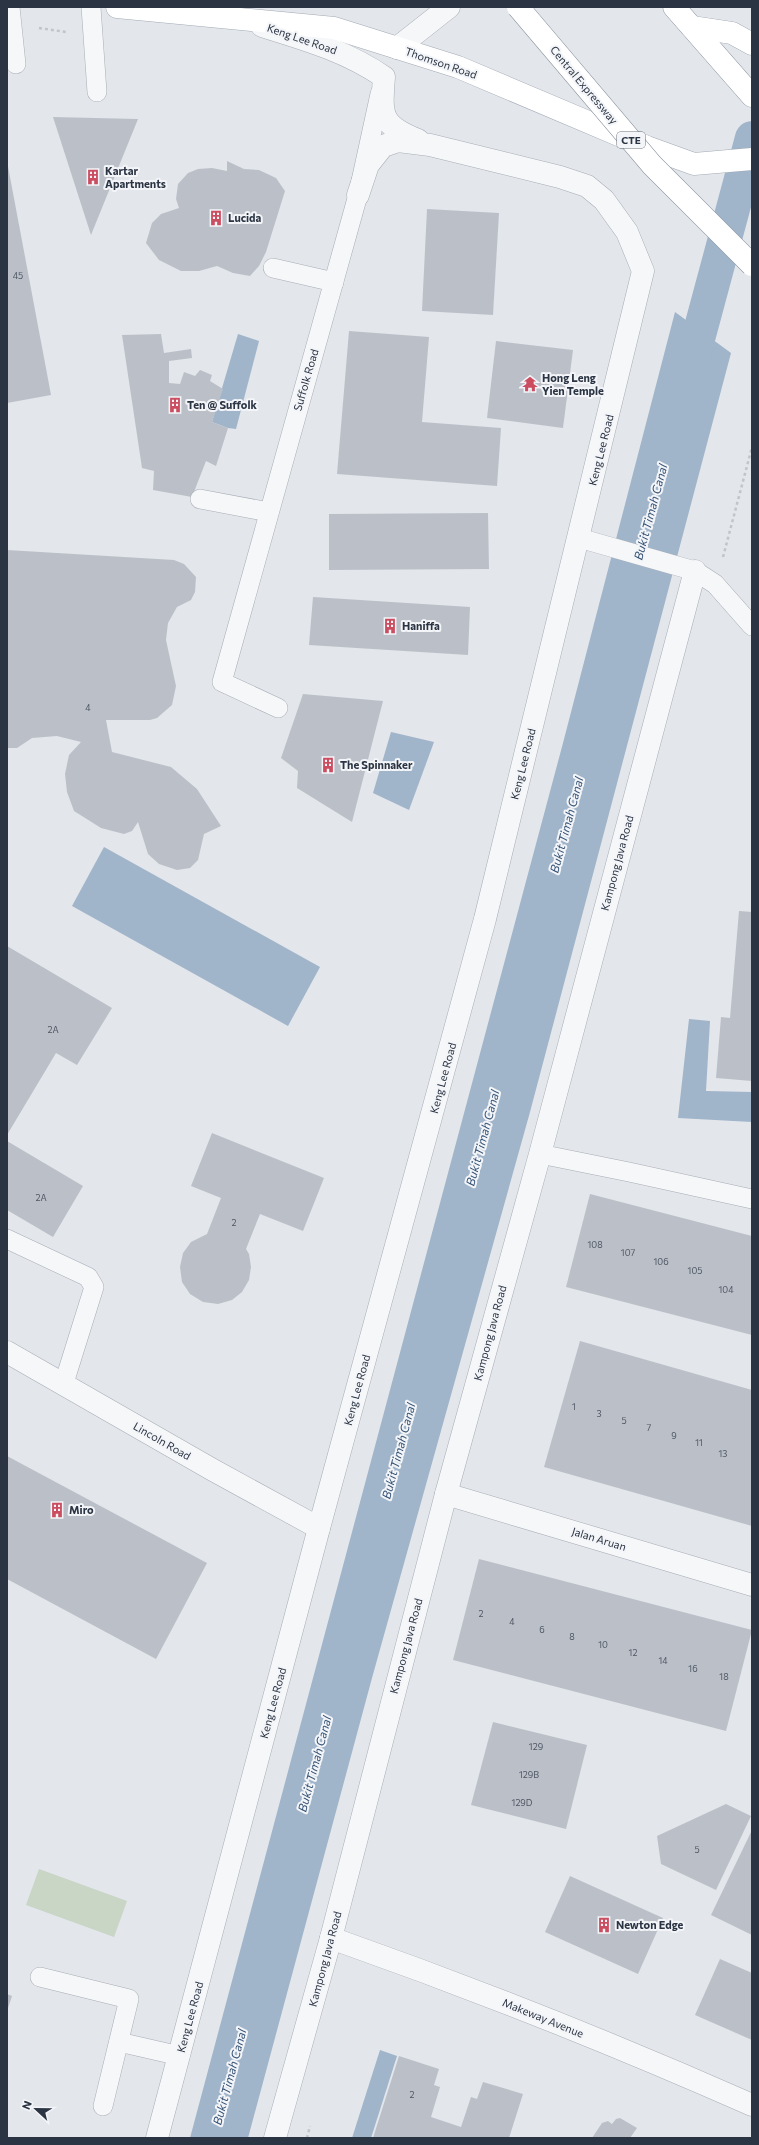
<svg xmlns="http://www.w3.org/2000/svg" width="759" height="2145" viewBox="0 0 759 2145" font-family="Commissioner,sans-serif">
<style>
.green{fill:#c9d5c5}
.water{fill:#a0b4ca}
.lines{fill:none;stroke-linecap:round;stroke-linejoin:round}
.canal{stroke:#a0b4ca;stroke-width:34}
.building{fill:#bbc0c8}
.service-casing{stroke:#a8adb5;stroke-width:20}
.minor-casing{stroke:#a8adb5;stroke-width:23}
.tertiary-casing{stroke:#a8adb5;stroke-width:23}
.primary-casing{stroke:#a3abb6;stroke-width:23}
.motorway-casing{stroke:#8b94a1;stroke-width:23}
.path{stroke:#c1c4ca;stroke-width:2.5;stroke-dasharray:3 3;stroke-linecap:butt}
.service{stroke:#f6f7f9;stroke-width:19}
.minor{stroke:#f6f7f9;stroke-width:22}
.tertiary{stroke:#f6f7f9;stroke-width:22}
.primary{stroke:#fff;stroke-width:22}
.motorway{stroke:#fff;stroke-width:22}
.motorway-bridge-casing{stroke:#8b94a1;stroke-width:23;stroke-linecap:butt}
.motorway-bridge{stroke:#fff;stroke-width:22}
.labels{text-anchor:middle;stroke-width:4;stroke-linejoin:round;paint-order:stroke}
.number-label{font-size:9px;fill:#4f5764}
.shield{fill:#f3f5f8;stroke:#676e79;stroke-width:1}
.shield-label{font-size:10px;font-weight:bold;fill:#2b3443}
.street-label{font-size:11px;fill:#2b3443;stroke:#f3f5f8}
.poi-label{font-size:11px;font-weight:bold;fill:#2b3443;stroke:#f3f5f8;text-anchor:start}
.water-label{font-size:12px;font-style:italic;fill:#365376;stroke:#f3f5f8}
</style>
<rect width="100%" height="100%" fill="#e3e6eb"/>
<!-- green -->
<polygon class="green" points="39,1869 127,1901 114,1937 26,1905"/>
<!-- water -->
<g class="water">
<polygon points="675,312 731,353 530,1112 372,1678 248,2138 190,2138 563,743"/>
<polygon points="238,334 259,341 236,429 228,428 212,422"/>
<polygon points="391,732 434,742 409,810 373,793"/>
<polygon points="104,847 320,967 288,1026 72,906"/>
<polygon points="689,1019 710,1021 706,1091 752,1092 752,1122 678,1118"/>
<polygon points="380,2050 397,2056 371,2138 352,2138"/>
</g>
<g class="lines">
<!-- canal -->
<polyline class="canal" points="688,376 752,138"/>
</g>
<!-- building -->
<g class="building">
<polygon points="53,117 138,119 91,235"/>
<polygon points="7,161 51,395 7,403"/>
<polygon points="227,161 244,169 259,170 276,178 285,191 266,252 259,266 250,276 233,273 217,266 199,271 181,271 159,260 146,243 152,223 161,214 179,208 176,199 178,184 188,173 198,169 212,168 227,171"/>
<polygon points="427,209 499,213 493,315 422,311"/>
<polygon points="349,331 429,337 422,422 501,428 497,486 337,474"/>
<polygon points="161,334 164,353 191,349 192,358 169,361 169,383 180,384 184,372 195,376 200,370 212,375 210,381 223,389 212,422 228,428 216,466 206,461 192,497 153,490 154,471 142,468 122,335"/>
<polygon points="496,341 573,350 563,428 487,418"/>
<polygon points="488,513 489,569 329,570 329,514"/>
<polygon points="7,550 174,560 184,564 196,577 195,592 191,600 177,607 168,623 166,640 176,686 172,705 157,718 150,720 106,720 112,752 171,767 197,789 221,826 204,834 198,860 190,868 177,870 159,864 148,854 138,822 132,831 124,834 101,828 74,811 67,792 65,774 69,755 81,742 57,736 32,738 17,748 7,748"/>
<polygon points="313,597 470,607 468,655 309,645"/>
<polygon points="303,694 383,701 352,822 297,788 298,771 281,758"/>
<polygon points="739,911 752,912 752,1081 716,1078 721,1017 730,1018"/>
<polygon points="7,946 112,1008 77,1065 56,1053 7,1135"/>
<polygon points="212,1133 324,1178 303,1231 260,1214 246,1249 249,1254 251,1267 249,1280 242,1292 232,1300 218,1304 203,1302 190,1294 182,1282 180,1267 183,1253 191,1242 207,1234 221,1198 191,1186"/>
<polygon points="7,1141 83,1186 53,1237 7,1210"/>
<polygon points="590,1194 752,1236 752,1335 566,1287"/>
<polygon points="580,1341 752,1390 752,1526 544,1467"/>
<polygon points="7,1456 207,1563 156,1659 7,1579"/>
<polygon points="479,1559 752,1630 726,1731 453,1660"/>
<polygon points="493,1722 587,1745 566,1829 471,1805"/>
<polygon points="726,1804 751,1816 716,1890 661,1864 657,1836"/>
<polygon points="752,1830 752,1935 711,1915"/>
<polygon points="570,1876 663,1918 638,1974 545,1932"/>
<polygon points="720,1959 752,1973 752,2040 695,2015"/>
<polygon points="7,1994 12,1996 7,2011"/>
<polygon points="399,2056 439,2069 434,2085 440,2087 431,2117 461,2127 471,2097 477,2099 483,2082 523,2094 509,2138 373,2138"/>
<polygon points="620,2118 637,2128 630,2138 592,2138 602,2123 608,2121 612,2124 616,2119"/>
</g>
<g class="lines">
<defs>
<g id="service">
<polyline points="10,7 16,64"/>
<polyline points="91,7 97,92"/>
<polyline points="273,268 334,282"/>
<polyline points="200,499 269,512"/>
<polyline points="579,538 695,571 715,584 752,626"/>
<polyline points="278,708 222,682 358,195 380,94"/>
<polyline points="540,1154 629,1172 752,1199"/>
<polyline points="7,1239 88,1277 94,1287 64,1383"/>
<polyline points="40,1977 129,1999 103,2106"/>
<polyline points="119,2042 180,2056"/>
</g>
<g id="minor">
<polyline points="397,48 449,7"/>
<polyline points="7,1352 213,1470 319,1528"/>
<polyline points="446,1494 752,1585"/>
<path d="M 331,1938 C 473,1988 614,2044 752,2105"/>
</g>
<g id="tertiary">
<path d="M 262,26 C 304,39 346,51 384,77 C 381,115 380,125 418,140"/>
<polyline points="157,2138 319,1528 485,919 643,271 627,232 604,200 587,186 560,177 430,145 398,141 383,146 368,165 358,195"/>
<polyline points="275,2138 331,1938 446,1494 540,1154 695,571"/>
</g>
<polyline id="primary" points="117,7 334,28 458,67 647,147 694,164 752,159"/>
<g id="motorway">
<polyline points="674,7 752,96"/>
<polyline points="692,27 732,33 752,44"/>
</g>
</defs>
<!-- service casing -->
<use href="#service" class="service-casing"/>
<!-- minor casing -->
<use href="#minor" class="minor-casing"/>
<!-- tertiary casing -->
<use href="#tertiary" class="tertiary-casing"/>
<!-- primary casing -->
<use href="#primary" class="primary-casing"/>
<!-- motorway casing -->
<use href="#motorway" class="motorway-casing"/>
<!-- path -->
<g class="path">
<polyline points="39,28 66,32"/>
<polyline points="723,557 752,447"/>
<polyline points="307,2138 310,2126"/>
</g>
<!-- service -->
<use href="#service" class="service"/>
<!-- minor -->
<use href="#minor" class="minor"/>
<!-- tertiary -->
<use href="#tertiary" class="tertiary"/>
<!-- primary -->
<use href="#primary" class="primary"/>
<!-- motorway -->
<use href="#motorway" class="motorway"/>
<defs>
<polyline id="motorway-bridge" points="518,7 652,165 752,265"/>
</defs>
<!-- motorway-bridge casing -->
<use href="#motorway-bridge" class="motorway-bridge-casing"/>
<!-- motorway-bridge -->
<use href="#motorway-bridge" class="motorway-bridge"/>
</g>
<!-- icons -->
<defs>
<symbol id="building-bare" viewBox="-9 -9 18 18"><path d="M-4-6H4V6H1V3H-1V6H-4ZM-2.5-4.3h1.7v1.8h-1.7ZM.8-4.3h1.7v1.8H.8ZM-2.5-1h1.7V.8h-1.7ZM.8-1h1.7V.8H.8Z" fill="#cb4d60" stroke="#f3f5f8" stroke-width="2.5" paint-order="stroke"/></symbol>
<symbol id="temple-bare" viewBox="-9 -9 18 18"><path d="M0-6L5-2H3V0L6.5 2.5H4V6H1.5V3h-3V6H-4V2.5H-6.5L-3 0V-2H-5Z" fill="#cb4d60" stroke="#f3f5f8" stroke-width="2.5" paint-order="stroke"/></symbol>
</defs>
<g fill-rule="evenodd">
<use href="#building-bare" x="82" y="166" width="22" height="22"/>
<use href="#building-bare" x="205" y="207" width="22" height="22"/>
<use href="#temple-bare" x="519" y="373" width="22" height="22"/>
<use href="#building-bare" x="164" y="394" width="22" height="22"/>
<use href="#building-bare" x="379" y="615" width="22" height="22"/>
<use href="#building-bare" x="317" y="754" width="22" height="22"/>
<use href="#building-bare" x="46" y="1499" width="22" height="22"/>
<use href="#building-bare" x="593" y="1914" width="22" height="22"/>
</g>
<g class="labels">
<!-- number labels -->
<g class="number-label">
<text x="18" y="279">45</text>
<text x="88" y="711">4</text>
<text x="53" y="1033">2A</text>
<text x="41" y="1201">2A</text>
<text x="234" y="1226">2</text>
<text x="595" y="1248">108</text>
<text x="628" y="1256">107</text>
<text x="661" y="1265">106</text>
<text x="695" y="1274">105</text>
<text x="726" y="1293">104</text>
<text x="574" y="1410">1</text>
<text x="599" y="1417">3</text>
<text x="624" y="1424">5</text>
<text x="649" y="1431">7</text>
<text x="674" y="1439">9</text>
<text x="699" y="1446">11</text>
<text x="723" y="1457">13</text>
<text x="481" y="1617">2</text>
<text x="512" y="1625">4</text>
<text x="542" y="1633">6</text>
<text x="572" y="1640">8</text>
<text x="603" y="1648">10</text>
<text x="633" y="1656">12</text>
<text x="663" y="1664">14</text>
<text x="693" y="1672">16</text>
<text x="724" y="1680">18</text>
<text x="536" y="1750">129</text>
<text x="529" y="1778">129B</text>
<text x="522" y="1806">129D</text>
<text x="697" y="1853">5</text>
<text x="412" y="2098">2</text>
</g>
<!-- shield labels -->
<rect class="shield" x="617" y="132" width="28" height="16" rx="3"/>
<g class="shield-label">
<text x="631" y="144">CTE</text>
</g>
<!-- street labels -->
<g class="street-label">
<text transform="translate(302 39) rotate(19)" y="4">Keng Lee Road</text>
<text transform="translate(441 63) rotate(19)" y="4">Thomson Road</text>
<text transform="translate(584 85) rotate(50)" y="4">Central Expressway</text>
<text transform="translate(306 380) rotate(-74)" y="4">Suffolk Road</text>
<text transform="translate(601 450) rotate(-76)" y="4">Keng Lee Road</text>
<text transform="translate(523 764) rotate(-76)" y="4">Keng Lee Road</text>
<text transform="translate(617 863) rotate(-75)" y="4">Kampong Java Road</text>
<text transform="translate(443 1078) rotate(-75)" y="4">Keng Lee Road</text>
<text transform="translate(490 1333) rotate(-75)" y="4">Kampong Java Road</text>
<text transform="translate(357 1390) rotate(-75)" y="4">Keng Lee Road</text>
<text transform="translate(162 1441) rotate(30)" y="4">Lincoln Road</text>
<text transform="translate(599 1539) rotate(17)" y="4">Jalan Aruan</text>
<text transform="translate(406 1646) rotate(-75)" y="4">Kampong Java Road</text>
<text transform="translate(273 1703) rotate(-75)" y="4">Keng Lee Road</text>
<text transform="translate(325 1959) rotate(-75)" y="4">Kampong Java Road</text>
<text transform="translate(190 2017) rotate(-75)" y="4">Keng Lee Road</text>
<text transform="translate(543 2018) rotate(22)" y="4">Makeway Avenue</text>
</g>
<!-- poi labels -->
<g class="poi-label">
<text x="105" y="175">Kartar<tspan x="105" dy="13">Apartments</tspan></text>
<text x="228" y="222">Lucida</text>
<text x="542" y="382">Hong Leng<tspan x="542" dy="13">Yien Temple</tspan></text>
<text x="187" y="409">Ten @ Suffolk</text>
<text x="402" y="630">Haniffa</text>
<text x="340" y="769">The Spinnaker</text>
<text x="69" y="1514">Miro</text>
<text x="616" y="1929">Newton Edge</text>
</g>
<!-- water labels -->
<g class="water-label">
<text transform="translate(651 512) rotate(-75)" y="4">Bukit Timah Canal</text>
<text transform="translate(567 825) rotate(-75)" y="4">Bukit Timah Canal</text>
<text transform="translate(483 1138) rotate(-75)" y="4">Bukit Timah Canal</text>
<text transform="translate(399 1451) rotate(-75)" y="4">Bukit Timah Canal</text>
<text transform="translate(315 1764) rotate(-75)" y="4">Bukit Timah Canal</text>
<text transform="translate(230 2077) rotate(-75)" y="4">Bukit Timah Canal</text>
</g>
</g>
<!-- border -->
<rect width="759" height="2145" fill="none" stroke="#2b3443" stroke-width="16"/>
<!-- north arrow -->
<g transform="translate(36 2109) rotate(292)" stroke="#f3f5f8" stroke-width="3" paint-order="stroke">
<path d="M0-3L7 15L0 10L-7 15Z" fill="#2b3443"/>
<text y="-6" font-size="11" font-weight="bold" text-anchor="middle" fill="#2b3443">N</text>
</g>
</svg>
